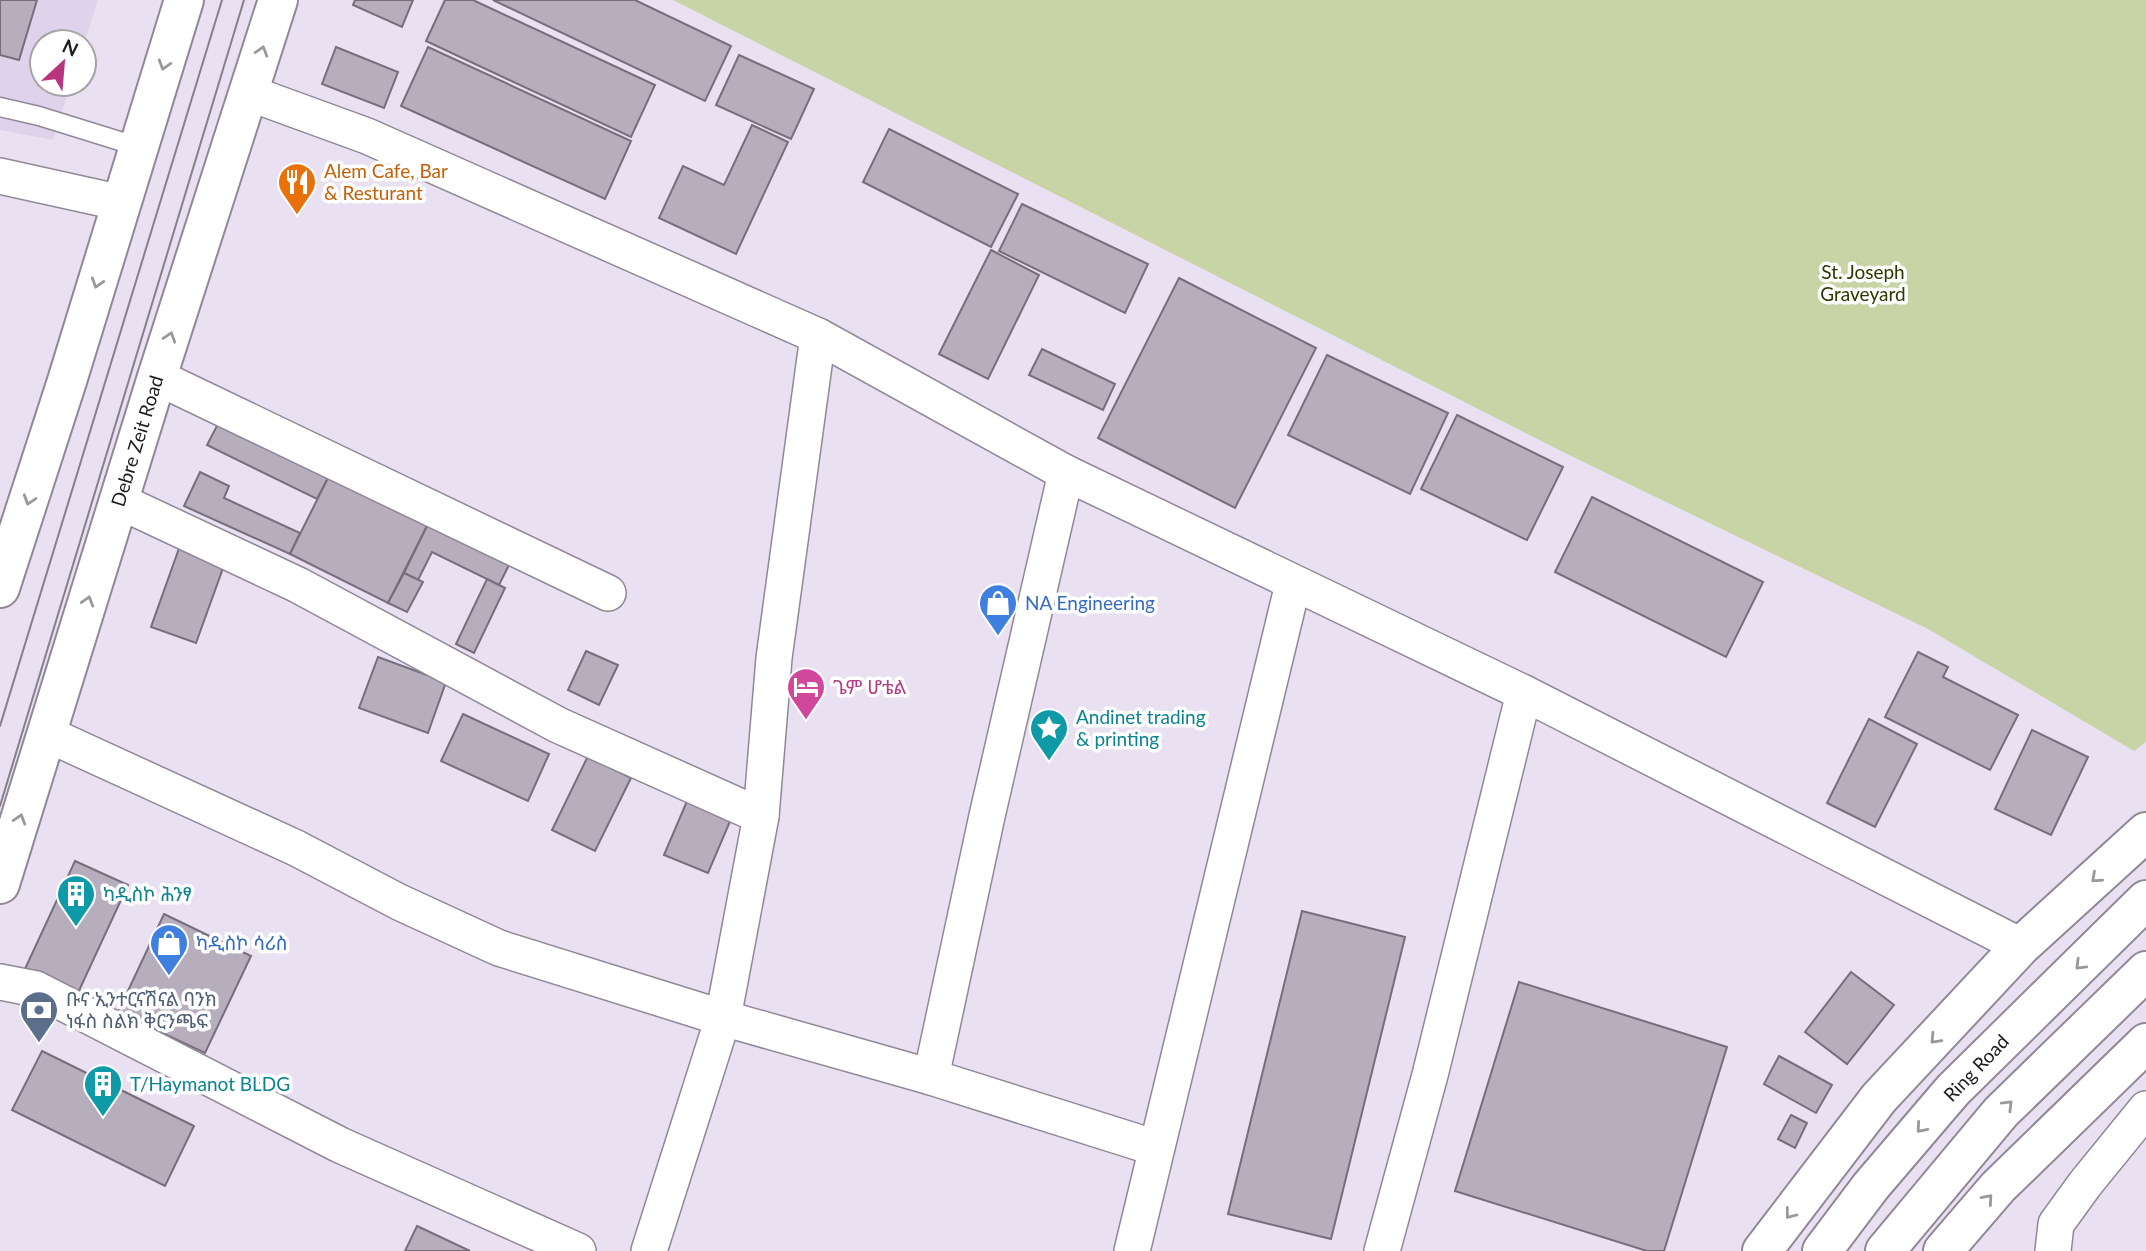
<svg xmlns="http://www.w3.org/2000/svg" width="2146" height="1251" viewBox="0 0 2146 1251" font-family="Lato,'Noto Sans Ethiopic',sans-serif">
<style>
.built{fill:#ded3ea}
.green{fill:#c8d4a6}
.building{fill:#b6aebd;stroke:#766e7c;stroke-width:2}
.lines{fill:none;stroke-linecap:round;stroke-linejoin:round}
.lane-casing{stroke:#908897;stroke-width:21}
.street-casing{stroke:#908897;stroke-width:38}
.secondary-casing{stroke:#908897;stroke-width:42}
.primary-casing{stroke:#908897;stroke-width:42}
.highway-casing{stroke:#908897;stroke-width:42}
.lane{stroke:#fff;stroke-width:18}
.street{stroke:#fff;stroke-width:35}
.secondary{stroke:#fff;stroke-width:38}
.primary{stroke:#fff;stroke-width:38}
.highway{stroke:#fff;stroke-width:38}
.tram{stroke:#85808b;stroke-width:2}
.oneway{stroke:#99989b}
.labels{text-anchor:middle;stroke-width:7;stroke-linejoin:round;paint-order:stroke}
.food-label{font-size:19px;fill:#c56008;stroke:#fff;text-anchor:start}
.park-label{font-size:19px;fill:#2d3700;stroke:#fff}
.street-label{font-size:19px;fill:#1d1b20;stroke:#fff}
.shop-label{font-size:19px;fill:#366cbe;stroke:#fff;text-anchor:start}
.hotel-label{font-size:19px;fill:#b23c85;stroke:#fff;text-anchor:start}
.culture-label{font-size:19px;fill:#0d838f;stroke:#fff;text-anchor:start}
.service-label{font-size:19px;fill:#4e5e75;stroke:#fff;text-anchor:start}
</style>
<rect width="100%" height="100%" fill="#e9e1f2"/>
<!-- built -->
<polygon class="built" points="0,0 98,0 84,43 42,42 42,84 71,84 53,140 0,130"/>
<!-- green -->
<polygon class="green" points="673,0 2146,0 2146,742 2134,751 1928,629 1567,454"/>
<!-- building -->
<g class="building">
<polygon points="0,0 37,0 19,60 0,55"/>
<polygon points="355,0 413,0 402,27 353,5"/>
<polygon points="445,0 473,0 655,85 631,137 426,41"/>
<polygon points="493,0 635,0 731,46 705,101"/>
<polygon points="336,47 398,72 384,108 322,84"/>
<polygon points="428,47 631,141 605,199 401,106"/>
<polygon points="739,55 814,89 791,139 716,105"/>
<polygon points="752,125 788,142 736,254 659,218 683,166 724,185"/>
<polygon points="889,129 1018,194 991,247 863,182"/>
<polygon points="1022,204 1148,264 1125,313 999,251"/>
<polygon points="991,250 1039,275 988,379 939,354"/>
<polygon points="1179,278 1316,348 1235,508 1098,438"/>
<polygon points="1042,349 1115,384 1103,410 1029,375"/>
<polygon points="1327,355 1448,413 1410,494 1288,435"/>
<polygon points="1457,415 1563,467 1527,540 1421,489"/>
<polygon points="219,422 329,476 317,499 207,445"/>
<polygon points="200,472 229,486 224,498 300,533 290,554 184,506"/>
<polygon points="329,476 431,518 388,603 290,554"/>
<polygon points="1592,497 1763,582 1726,657 1555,572"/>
<polygon points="431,518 512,559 499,585 432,552 418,580 404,573"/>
<polygon points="182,540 227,557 196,643 151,627"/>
<polygon points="404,573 423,582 407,612 388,603"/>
<polygon points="487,579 505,588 474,653 456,644"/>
<polygon points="586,651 618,665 599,705 568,690"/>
<polygon points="1918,652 1948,667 1943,677 2018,715 1990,770 1885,717"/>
<polygon points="378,657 446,682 428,733 359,708"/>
<polygon points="463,714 549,754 528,801 441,761"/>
<polygon points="1869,719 1917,744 1875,827 1827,803"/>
<polygon points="2032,730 2088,757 2051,835 1995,809"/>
<polygon points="588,756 631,778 595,851 552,830"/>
<polygon points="690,794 734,812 708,873 664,855"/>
<polygon points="75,861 128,885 77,995 24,971"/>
<polygon points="1302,911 1405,937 1331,1239 1228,1214"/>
<polygon points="164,914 251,956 205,1053 118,1012"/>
<polygon points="1851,972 1894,1005 1847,1064 1805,1032"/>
<polygon points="1519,982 1727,1047 1664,1251 1647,1251 1455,1191"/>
<polygon points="42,1051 194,1126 165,1186 12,1110"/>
<polygon points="1779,1056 1832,1085 1816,1113 1764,1084"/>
<polygon points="1791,1115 1807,1123 1795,1148 1778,1139"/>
<polygon points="417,1226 470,1251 405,1251"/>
</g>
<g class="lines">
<defs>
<polyline id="lane" points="0,107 39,116 139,147"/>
<g id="street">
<polyline points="249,93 367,136 818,336 1066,473 1524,693 2021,946"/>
<polyline points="0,176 122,203"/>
<polyline points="157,377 608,593"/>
<polyline points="119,501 298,585 558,725 761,816"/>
<polyline points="47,734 296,848 399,902 499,948 723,1018 931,1077 1156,1148"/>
<polyline points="0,982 36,989 340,1145 578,1251"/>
<polyline points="931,1077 987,816 1066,473"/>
<polyline points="649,1251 723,1018 761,816 774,658 818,336"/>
<polyline points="1132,1251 1293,584"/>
<polyline points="1382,1251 1430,1075 1524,693"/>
<polyline points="2053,1251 2056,1224 2085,1184 2146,1109"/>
</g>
<g id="secondary">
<polyline points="1762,1251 1879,1098 2021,946 2146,832"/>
<polyline points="1943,1251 1998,1187 2146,1043"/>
</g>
<g id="primary">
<polyline points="0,588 67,381 184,0"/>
<polyline points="0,884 157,377 278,0"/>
</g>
<g id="highway">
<polyline points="1822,1251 1871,1186 1953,1090 2146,900"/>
<polyline points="1885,1251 2001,1112 2146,971"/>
</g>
</defs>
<!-- lane casing -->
<use href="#lane" class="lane-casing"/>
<!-- street casing -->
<use href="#street" class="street-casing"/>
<!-- secondary casing -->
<use href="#secondary" class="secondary-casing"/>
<!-- primary casing -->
<use href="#primary" class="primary-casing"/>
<!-- highway casing -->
<use href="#highway" class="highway-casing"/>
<!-- lane -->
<use href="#lane" class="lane"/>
<!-- street -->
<use href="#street" class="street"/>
<!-- secondary -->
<use href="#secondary" class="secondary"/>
<!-- primary -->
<use href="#primary" class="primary"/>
<!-- highway -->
<use href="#highway" class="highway"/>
<!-- tram -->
<g class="tram">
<polyline points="0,726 222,0"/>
<polyline points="0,806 244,0"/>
</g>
</g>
<!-- one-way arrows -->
<defs><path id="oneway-chevron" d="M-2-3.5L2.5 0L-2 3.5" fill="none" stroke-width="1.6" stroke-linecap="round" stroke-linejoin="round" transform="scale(1.75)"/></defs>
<g class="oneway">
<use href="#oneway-chevron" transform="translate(262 51) rotate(-73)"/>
<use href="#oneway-chevron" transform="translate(164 65) rotate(107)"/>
<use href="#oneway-chevron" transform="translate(97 283) rotate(107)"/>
<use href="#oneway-chevron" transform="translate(170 337) rotate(-72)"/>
<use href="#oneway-chevron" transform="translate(29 500) rotate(108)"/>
<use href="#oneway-chevron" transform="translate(88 601) rotate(-73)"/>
<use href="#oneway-chevron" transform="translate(20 819) rotate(-73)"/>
<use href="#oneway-chevron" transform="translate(2096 878) rotate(138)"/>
<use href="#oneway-chevron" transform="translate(2080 965) rotate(135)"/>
<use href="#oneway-chevron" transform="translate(1935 1039) rotate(133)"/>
<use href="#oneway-chevron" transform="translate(2008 1105) rotate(-45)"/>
<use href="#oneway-chevron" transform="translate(1921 1128) rotate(131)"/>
<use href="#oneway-chevron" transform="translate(1988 1199) rotate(-49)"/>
<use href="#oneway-chevron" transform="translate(1790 1214) rotate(128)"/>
</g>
<!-- icons -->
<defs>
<symbol id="restaurant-pin" viewBox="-11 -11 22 30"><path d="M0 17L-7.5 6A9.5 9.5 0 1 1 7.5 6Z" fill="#e8710a" stroke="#fff"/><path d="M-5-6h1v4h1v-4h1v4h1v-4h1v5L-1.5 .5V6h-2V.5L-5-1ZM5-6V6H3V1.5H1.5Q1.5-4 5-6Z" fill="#fff"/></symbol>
<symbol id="shop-pin" viewBox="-11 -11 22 30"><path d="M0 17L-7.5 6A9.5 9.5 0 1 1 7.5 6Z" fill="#3f7fe0" stroke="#fff"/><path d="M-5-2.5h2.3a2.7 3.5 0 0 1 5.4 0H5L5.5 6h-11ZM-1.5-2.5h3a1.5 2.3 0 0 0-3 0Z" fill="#fff"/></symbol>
<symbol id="hotel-pin" viewBox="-11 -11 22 30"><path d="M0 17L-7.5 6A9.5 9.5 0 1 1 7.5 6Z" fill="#d1479c" stroke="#fff"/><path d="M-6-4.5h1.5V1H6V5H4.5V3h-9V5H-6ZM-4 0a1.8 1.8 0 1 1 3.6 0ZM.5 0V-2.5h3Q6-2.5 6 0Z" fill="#fff"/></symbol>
<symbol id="sight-pin" viewBox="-11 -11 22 30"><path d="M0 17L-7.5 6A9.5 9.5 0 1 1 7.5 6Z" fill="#0f9aa8" stroke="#fff"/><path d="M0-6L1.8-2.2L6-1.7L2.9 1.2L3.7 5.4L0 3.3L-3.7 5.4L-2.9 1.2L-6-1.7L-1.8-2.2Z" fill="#fff"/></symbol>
<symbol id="building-pin" viewBox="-11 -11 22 30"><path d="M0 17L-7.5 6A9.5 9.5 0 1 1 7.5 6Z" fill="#0f9aa8" stroke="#fff"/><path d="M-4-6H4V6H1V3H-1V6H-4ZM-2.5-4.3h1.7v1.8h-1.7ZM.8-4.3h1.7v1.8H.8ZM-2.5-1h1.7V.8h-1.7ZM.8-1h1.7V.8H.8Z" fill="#fff"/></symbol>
<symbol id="bank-pin" viewBox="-11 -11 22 30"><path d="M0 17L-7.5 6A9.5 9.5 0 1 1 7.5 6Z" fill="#5c6f8a" stroke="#fff"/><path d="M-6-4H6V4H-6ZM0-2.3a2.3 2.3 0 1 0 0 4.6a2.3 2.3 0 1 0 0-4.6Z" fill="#fff"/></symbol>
</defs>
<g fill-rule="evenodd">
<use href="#restaurant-pin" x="275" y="160" width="44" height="60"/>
<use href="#shop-pin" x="976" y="581" width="44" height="60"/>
<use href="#hotel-pin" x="784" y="665" width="44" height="60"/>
<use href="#sight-pin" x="1027" y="706" width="44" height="60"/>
<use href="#building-pin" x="54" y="872" width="44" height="60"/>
<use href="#shop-pin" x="147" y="921" width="44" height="60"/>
<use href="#bank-pin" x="17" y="988" width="44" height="60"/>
<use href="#building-pin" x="81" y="1062" width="44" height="60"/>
</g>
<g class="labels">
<!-- food labels -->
<g class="food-label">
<text x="324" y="178">Alem Cafe, Bar<tspan x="324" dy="22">&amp; Resturant</tspan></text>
</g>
<!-- park labels -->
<g class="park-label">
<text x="1863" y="279">St. Joseph<tspan x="1863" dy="22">Graveyard</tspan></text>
</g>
<!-- street labels -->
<g class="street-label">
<text transform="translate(137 441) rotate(-73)" y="7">Debre Zeit Road</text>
<text transform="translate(1976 1068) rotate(-46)" y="7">Ring Road</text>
</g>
<!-- shop labels -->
<g class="shop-label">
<text x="1025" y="610">NA Engineering</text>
<text x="196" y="950">ካዲስኮ ሳሪስ</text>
</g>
<!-- hotel labels -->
<g class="hotel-label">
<text x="833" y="694">ጌም ሆቴል</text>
</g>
<!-- culture labels -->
<g class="culture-label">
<text x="1076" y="724">Andinet trading<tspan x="1076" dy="22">&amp; printing</tspan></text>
<text x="103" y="901">ካዲስኮ ሕንፃ</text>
<text x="130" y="1091">T/Haymanot BLDG</text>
</g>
<!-- service labels -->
<g class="service-label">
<text x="66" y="1006">ቡና ኢንተርናሽናል ባንክ<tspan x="66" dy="22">ነፋስ ስልክ ቅርንጫፍ</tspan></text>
</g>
</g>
<!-- north arrow -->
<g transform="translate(63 63) rotate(26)"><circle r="33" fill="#ffffff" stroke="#a5a4a6" stroke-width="2"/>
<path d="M0-5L12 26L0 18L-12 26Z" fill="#b7357f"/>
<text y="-10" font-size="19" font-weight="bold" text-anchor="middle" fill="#1d1b20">N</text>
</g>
</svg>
